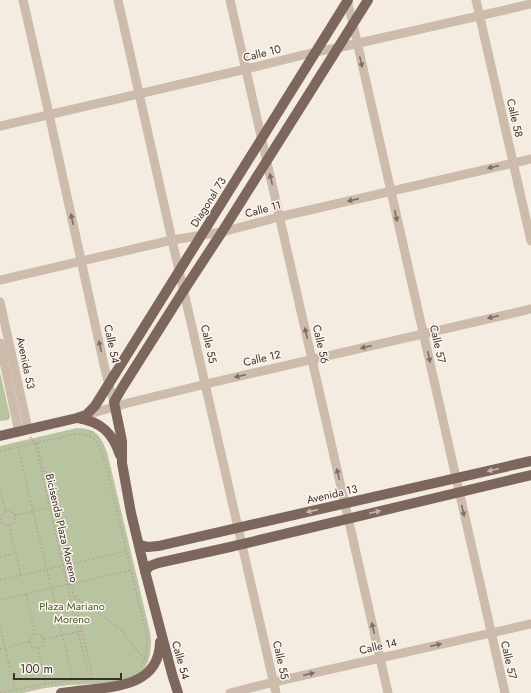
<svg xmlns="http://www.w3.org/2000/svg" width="531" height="693" viewBox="0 0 531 693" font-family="Jost,sans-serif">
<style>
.green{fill:#b8c4a0}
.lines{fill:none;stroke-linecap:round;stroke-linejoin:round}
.path{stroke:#b9a596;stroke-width:1.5;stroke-dasharray:2 2;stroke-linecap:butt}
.minor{stroke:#cdbbac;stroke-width:9}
.major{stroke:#7d675c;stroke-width:10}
.oneway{fill:#7d6f65}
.oneway2{fill:#c2b5ac}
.labels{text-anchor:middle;stroke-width:3;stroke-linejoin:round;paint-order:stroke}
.street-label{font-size:11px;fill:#3b302b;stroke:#fbf5ee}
.park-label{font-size:11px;fill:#4a5a2e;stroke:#fbf5ee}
</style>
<rect width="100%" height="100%" fill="#f4ebe1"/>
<!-- green -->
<g class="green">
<polygon points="0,372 10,416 10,418 8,420 0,421"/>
<path d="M 77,428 C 97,429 100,435 107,452 L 150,632 L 151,642 L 150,654 L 148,662 L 144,669 L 138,675 L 116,683 L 70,685 L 45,688 L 23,693 L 0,693 L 0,446 Z"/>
</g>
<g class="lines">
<!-- path -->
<g class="path">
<polyline points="89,436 93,431"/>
<polyline points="30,437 35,443 89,679"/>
<polyline points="37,443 66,565 126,551"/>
<path d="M 0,451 L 75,434 C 95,433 99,444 105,461 L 147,637 C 147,649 147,656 141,666"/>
<polyline points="0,490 6,511"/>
<circle cx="8" cy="518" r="7"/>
<polyline points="15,515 49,508"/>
<polyline points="9,525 21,576"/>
<polyline points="0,557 16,553"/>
<path d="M 0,580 C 22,575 44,570 66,565 L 71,584 L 51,588 C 40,541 29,494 18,447"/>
<polyline points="26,594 35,634"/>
<polyline points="75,597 112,623 121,630 138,652 145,658"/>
<polyline points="0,600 51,588 73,680"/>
<polyline points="0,627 15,690"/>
<circle cx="37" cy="641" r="7"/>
<polyline points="44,639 82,631"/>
<polyline points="38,648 46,684"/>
<polyline points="0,649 29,642"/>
<polyline points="93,679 71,584 131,570"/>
<path d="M 0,693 C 33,686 67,678 101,679"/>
</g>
<!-- minor -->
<g class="minor">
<polyline points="23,0 49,114 104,365 111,392 114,402"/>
<polyline points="118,0 172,240 276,693"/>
<polyline points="230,0 388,693"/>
<polyline points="347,0 353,24 505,693"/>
<polyline points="476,0 531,241"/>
<polyline points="0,126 246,69 315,52 337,48 531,4"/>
<polyline points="0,280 172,240 222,232 279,217 531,159"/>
<polyline points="0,302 28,429"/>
<polyline points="0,343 19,432"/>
<polyline points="86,415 128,403 206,384 531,309"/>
<polyline points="230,693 274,682 531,624"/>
</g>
<!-- major -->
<g class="major">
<path d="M 78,418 C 101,422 112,432 120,455"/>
<polyline points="0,436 77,418 86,415 95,406 348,0"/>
<polyline points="139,545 148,547 158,546 531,461"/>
<polyline points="145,571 150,566 158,563 230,547 531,475"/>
<path d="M 61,693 C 101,686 159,693 160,642"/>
<polyline points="178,693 172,674 145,571 131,513 122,463 122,441 114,402 122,388 184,290 222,232 368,0"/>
</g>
</g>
<!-- one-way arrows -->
<defs><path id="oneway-solid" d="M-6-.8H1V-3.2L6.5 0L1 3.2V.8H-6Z"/></defs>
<g class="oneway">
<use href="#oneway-solid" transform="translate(361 62) rotate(77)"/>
<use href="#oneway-solid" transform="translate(493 167) rotate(167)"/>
<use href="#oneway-solid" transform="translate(271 179) rotate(-103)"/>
<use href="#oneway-solid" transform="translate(353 200) rotate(167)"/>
<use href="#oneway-solid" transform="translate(396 216) rotate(77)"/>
<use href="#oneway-solid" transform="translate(72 219) rotate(-102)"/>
<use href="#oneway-solid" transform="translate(493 317) rotate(167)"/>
<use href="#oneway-solid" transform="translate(306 333) rotate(-103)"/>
<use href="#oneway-solid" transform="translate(100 346) rotate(-102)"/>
<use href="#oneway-solid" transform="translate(366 347) rotate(167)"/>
<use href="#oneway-solid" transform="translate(429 357) rotate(77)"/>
<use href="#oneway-solid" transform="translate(240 376) rotate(167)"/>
<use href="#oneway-solid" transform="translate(338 474) rotate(-103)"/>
<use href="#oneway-solid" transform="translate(463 511) rotate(77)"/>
<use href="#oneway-solid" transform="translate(373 628) rotate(-103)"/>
<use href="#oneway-solid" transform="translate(436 645) rotate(-13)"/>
<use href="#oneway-solid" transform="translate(309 674) rotate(-13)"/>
</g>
<g class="oneway2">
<use href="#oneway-solid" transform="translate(493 470) rotate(167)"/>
<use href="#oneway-solid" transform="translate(312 511) rotate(167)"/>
<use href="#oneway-solid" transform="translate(375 512) rotate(-13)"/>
</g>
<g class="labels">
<!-- street labels -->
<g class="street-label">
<text transform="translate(262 53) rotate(-14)" y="4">Calle 10</text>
<text transform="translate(515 118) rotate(77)" y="4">Calle 58</text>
<text transform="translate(208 202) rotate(-58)" y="4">Diagonal 73</text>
<text transform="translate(263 209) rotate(-15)" y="4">Calle 11</text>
<text transform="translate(112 344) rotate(78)" y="4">Calle 54</text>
<text transform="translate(209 344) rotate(77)" y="4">Calle 55</text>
<text transform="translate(321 344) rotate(77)" y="4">Calle 56</text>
<text transform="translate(438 344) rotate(77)" y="4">Calle 57</text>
<text transform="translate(262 358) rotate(-13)" y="4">Calle 12</text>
<text transform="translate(26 363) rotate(78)" y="4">Avenida 53</text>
<text transform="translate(332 494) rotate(-13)" y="4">Avenida 13</text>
<text transform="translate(62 528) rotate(77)" y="4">Bicisenda Plaza Moreno</text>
<text transform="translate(378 646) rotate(-13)" y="4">Calle 14</text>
<text transform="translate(181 660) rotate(74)" y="4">Calle 54</text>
<text transform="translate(281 660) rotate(77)" y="4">Calle 55</text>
<text transform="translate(509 660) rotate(77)" y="4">Calle 57</text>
</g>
<!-- park labels -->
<g class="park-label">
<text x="72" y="610">Plaza Mariano<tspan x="72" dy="13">Moreno</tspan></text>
</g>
</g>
<!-- scale -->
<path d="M14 673v6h107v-6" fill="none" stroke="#3b302b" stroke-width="2"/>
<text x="20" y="673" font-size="12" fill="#3b302b" stroke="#fbf5ee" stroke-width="3" paint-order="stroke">100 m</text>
</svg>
